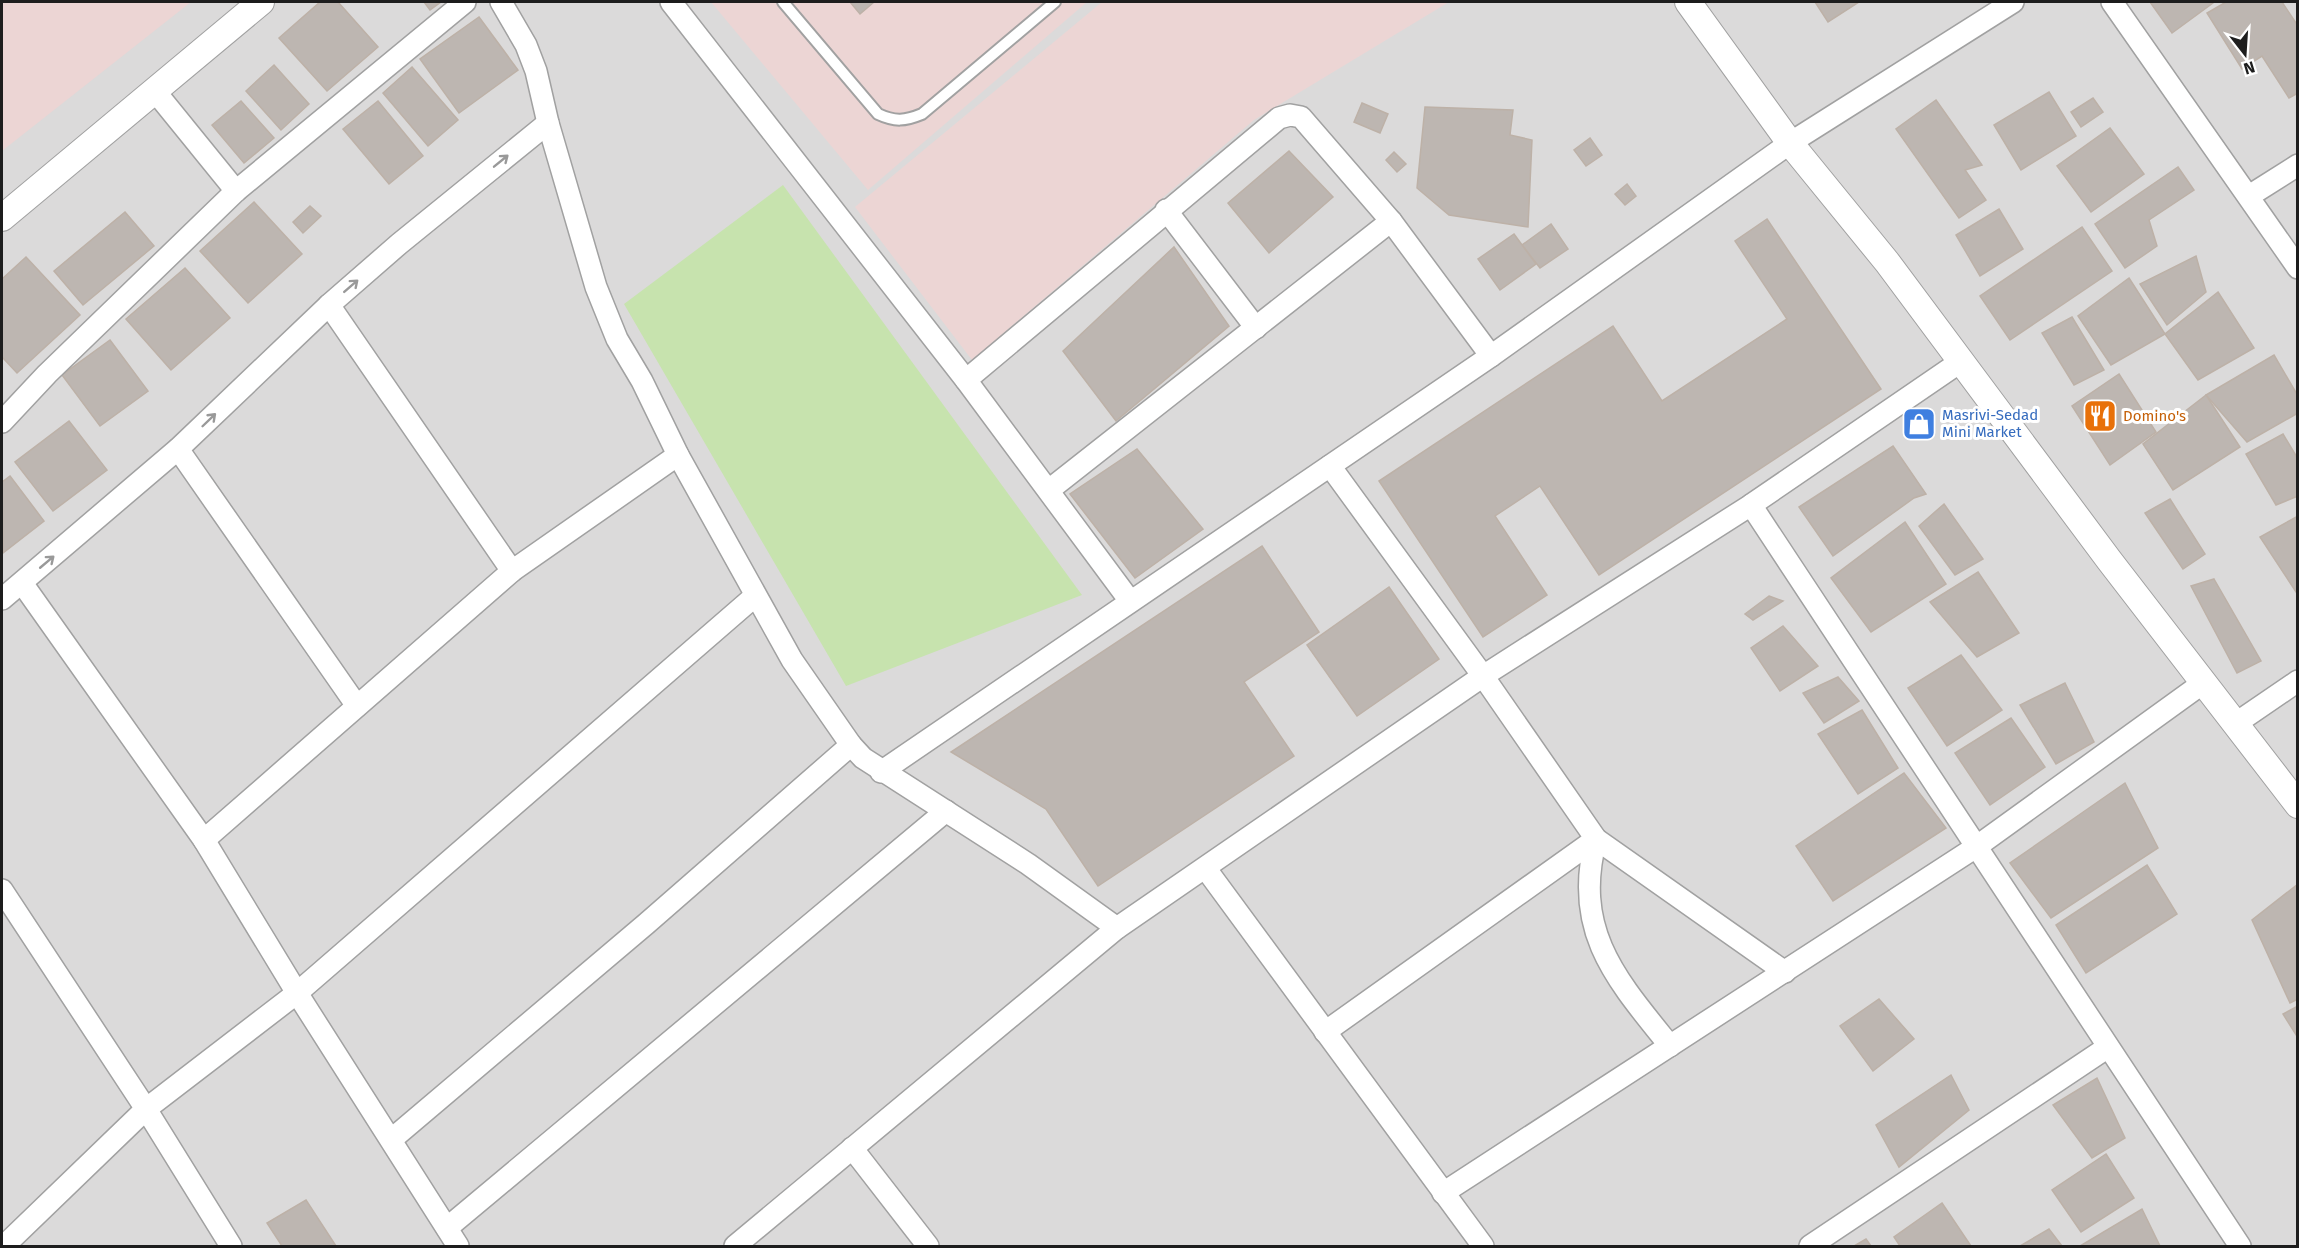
<svg xmlns="http://www.w3.org/2000/svg" width="2299" height="1248" viewBox="0 0 2299 1248" font-family="'Fira Sans',sans-serif">
<style>
.residential{fill:#dbdada}
.commercial{fill:#ecd5d4}
.grass{fill:#c7e3ae}
.building{fill:#bdb6b1;stroke:#bdb1a7;stroke-width:1.5}
.lines{fill:none;stroke-linecap:round;stroke-linejoin:round}
.service-casing{stroke:#a1a1a1;stroke-width:14}
.minor-casing{stroke:#a1a1a1;stroke-width:24}
.tertiary-casing{stroke:#a1a1a1;stroke-width:28}
.service{stroke:#fff;stroke-width:10}
.minor{stroke:#fff;stroke-width:21}
.tertiary{stroke:#fff;stroke-width:26}
.oneway{stroke:#999}
.labels{text-anchor:middle;stroke-width:6;stroke-linejoin:round;paint-order:stroke}
.shop-label{font-size:15px;fill:#366cbe;stroke:#fff;text-anchor:start}
.food-label{font-size:15px;fill:#c56008;stroke:#fff;text-anchor:start}
</style>
<rect width="100%" height="100%" fill="#edeae4"/>
<!-- residential -->
<rect class="residential" x="2" y="2" width="2295" height="1244"/>
<!-- commercial -->
<g class="commercial">
<polygon points="2,2 191,2 2,151"/>
<polygon points="711,2 1087,2 868,190"/>
<polygon points="1102,2 1449,2 1254,120 972,360 855,207"/>
</g>
<!-- grass -->
<polygon class="grass" points="783,185 1082,595 846,686 624,304"/>
<!-- building -->
<g class="building">
<polygon points="320,2 338,2 378,47 327,91 279,38"/>
<polygon points="424,2 441,2 430,10"/>
<polygon points="850,2 874,2 860,14"/>
<polygon points="1815,2 1859,2 1828,22"/>
<polygon points="2150,2 2212,2 2213,3 2172,33"/>
<polygon points="2226,2 2282,2 2298,26 2298,93 2289,98 2262,56 2242,69 2207,13"/>
<polygon points="479,17 518,70 459,113 420,59"/>
<polygon points="274,65 309,104 281,130 246,91"/>
<polygon points="412,67 458,120 428,146 383,93"/>
<polygon points="2049,92 2076,136 2021,170 1994,125"/>
<polygon points="2093,98 2103,112 2081,127 2071,112"/>
<polygon points="1936,100 1982,165 1965,170 1986,200 1959,218 1896,129"/>
<polygon points="241,101 274,138 244,163 212,125"/>
<polygon points="378,101 423,156 389,184 343,129"/>
<polygon points="1362,103 1388,114 1380,133 1354,122"/>
<polygon points="1425,107 1513,110 1510,135 1532,140 1528,227 1449,215 1417,188"/>
<polygon points="2110,128 2144,174 2091,212 2057,166"/>
<polygon points="1590,138 1602,155 1586,166 1574,150"/>
<polygon points="1289,151 1333,197 1269,253 1228,203"/>
<polygon points="1394,152 1406,164 1397,172 1386,160"/>
<polygon points="2178,167 2194,190 2149,220 2157,246 2125,268 2095,224"/>
<polygon points="1627,184 1636,196 1625,205 1615,194"/>
<polygon points="254,202 302,254 248,303 200,251"/>
<polygon points="310,206 321,216 303,233 293,222"/>
<polygon points="1999,209 2023,249 1980,276 1956,235"/>
<polygon points="125,212 154,246 83,305 54,271"/>
<polygon points="1767,219 1881,389 1599,575 1540,486 1495,516 1547,595 1483,637 1379,481 1613,326 1662,401 1787,319 1735,241"/>
<polygon points="1551,224 1568,249 1540,268 1522,245"/>
<polygon points="2082,227 2112,271 2010,340 1980,296"/>
<polygon points="1514,234 1536,264 1500,290 1478,259"/>
<polygon points="1174,247 1229,326 1116,421 1063,351"/>
<polygon points="2196,256 2206,292 2167,325 2140,284"/>
<polygon points="26,257 80,315 17,373 2,357 2,279"/>
<polygon points="185,268 230,318 171,370 126,319"/>
<polygon points="2129,278 2165,334 2111,365 2078,316"/>
<polygon points="2218,292 2254,348 2198,380 2165,334"/>
<polygon points="2072,317 2104,370 2074,385 2042,333"/>
<polygon points="110,340 148,391 100,426 62,375"/>
<polygon points="2274,355 2298,396 2298,413 2247,442 2206,395"/>
<polygon points="2119,374 2156,432 2110,465 2072,406"/>
<polygon points="2206,395 2240,447 2173,490 2143,444"/>
<polygon points="69,421 107,470 53,511 15,462"/>
<polygon points="2283,434 2298,459 2298,496 2276,505 2246,454"/>
<polygon points="1893,446 1926,494 1914,498 1833,556 1799,507"/>
<polygon points="1137,449 1203,529 1135,578 1070,494"/>
<polygon points="10,476 44,521 3,553 2,482"/>
<polygon points="2170,499 2205,554 2183,569 2145,513"/>
<polygon points="1944,504 1983,559 1955,575 1919,526"/>
<polygon points="2298,516 2298,595 2260,537"/>
<polygon points="1905,522 1946,584 1871,632 1831,578"/>
<polygon points="1262,546 1319,632 1244,682 1294,756 1098,886 1046,809 951,752"/>
<polygon points="1978,572 2019,633 1977,657 1930,602"/>
<polygon points="2214,579 2261,661 2237,673 2191,586"/>
<polygon points="1389,587 1439,659 1357,716 1307,645"/>
<polygon points="1769,596 1783,601 1753,620 1745,614"/>
<polygon points="1783,626 1818,666 1780,691 1751,648"/>
<polygon points="1961,655 2002,710 1947,746 1908,688"/>
<polygon points="1838,677 1859,701 1824,723 1803,693"/>
<polygon points="2065,683 2094,742 2056,764 2020,705"/>
<polygon points="1862,710 1898,768 1858,794 1818,734"/>
<polygon points="2011,718 2045,767 1990,805 1955,753"/>
<polygon points="1904,773 1946,828 1833,901 1796,846"/>
<polygon points="2125,783 2158,848 2051,918 2010,863"/>
<polygon points="2147,865 2177,914 2086,973 2056,925"/>
<polygon points="2298,884 2298,999 2290,1003 2252,920"/>
<polygon points="1879,999 1914,1039 1873,1071 1840,1026"/>
<polygon points="2298,1006 2298,1038 2283,1014"/>
<polygon points="1951,1075 1969,1110 1899,1167 1876,1125"/>
<polygon points="2097,1078 2125,1138 2092,1158 2053,1105"/>
<polygon points="2106,1154 2134,1198 2081,1232 2052,1190"/>
<polygon points="306,1200 336,1246 282,1246 267,1223"/>
<polygon points="1942,1203 1971,1246 1900,1246 1894,1237"/>
<polygon points="2142,1209 2160,1246 2080,1246"/>
<polygon points="2049,1229 2062,1246 2020,1246"/>
<polygon points="1866,1239 1871,1246 1854,1246"/>
</g>
<g class="lines">
<defs>
<path id="service" d="M 783,2 L 878,114 C 895,122 905,121 922,114 L 1055,2"/>
<g id="minor">
<polyline points="501,2 526,45 536,71 548,123 596,287 617,339 642,381 678,455 792,660 851,745 863,758 1028,864 1117,928"/>
<polyline points="671,2 966,380 1130,601"/>
<polyline points="2112,2 2298,268"/>
<polyline points="154,90 236,191"/>
<polyline points="2249,196 2298,165"/>
<polyline points="1166,210 1256,328"/>
<polyline points="329,305 512,571"/>
<polyline points="966,380 1279,118 1290,115 1301,117 1391,221 1491,356"/>
<polyline points="2,422 47,374 236,191 465,2"/>
<polyline points="178,449 357,706"/>
<polyline points="1330,466 1483,676 1596,839 1785,972"/>
<polyline points="1049,490 1391,221"/>
<polyline points="1751,505 2240,1246"/>
<polyline points="22,583 204,840 297,993 458,1246"/>
<polyline points="2,599 178,449 329,305 399,244 548,123"/>
<polyline points="2235,724 2298,681"/>
<polyline points="881,772 1491,356 1790,143 2013,2"/>
<path d="M 1596,839 C 1572,931 1616,979 1670,1046"/>
<polyline points="204,840 512,571 678,455"/>
<polyline points="1206,869 1483,1246"/>
<polyline points="2,890 146,1109 231,1246"/>
<polyline points="1325,1032 1596,839"/>
<polyline points="392,1139 646,924 851,745"/>
<polyline points="852,1148 928,1246"/>
<polyline points="1443,1193 1976,847 2203,683"/>
<polyline points="447,1228 946,811"/>
<polyline points="4,1246 146,1109 297,993 755,596"/>
<polyline points="735,1246 1117,928 1483,676 1751,505 1960,362"/>
<polyline points="1810,1246 2108,1047"/>
</g>
<g id="tertiary">
<polyline points="1688,2 1790,143 1887,262 2109,560 2298,805"/>
<polyline points="2,218 261,2"/>
</g>
</defs>
<!-- service casing -->
<use href="#service" class="service-casing"/>
<!-- minor casing -->
<use href="#minor" class="minor-casing"/>
<!-- tertiary casing -->
<use href="#tertiary" class="tertiary-casing"/>
<!-- service -->
<use href="#service" class="service"/>
<!-- minor -->
<use href="#minor" class="minor"/>
<!-- tertiary -->
<use href="#tertiary" class="tertiary"/>
</g>
<!-- one-way arrows -->
<defs><path id="oneway-shaft" d="M-6 0H5M1.5-3L5.5 0L1.5 3" fill="none" stroke-width="1.6" stroke-linecap="round" stroke-linejoin="round" transform="scale(1.5)"/></defs>
<g class="oneway">
<use href="#oneway-shaft" transform="translate(501 161) rotate(-39)"/>
<use href="#oneway-shaft" transform="translate(351 286) rotate(-41)"/>
<use href="#oneway-shaft" transform="translate(209 420) rotate(-44)"/>
<use href="#oneway-shaft" transform="translate(47 562) rotate(-40)"/>
</g>
<!-- icons -->
<defs>
<symbol id="restaurant-square" viewBox="-11 -11 22 22"><rect x="-9" y="-9" width="18" height="18" rx="4" fill="#e8710a" stroke="#fff"/><path d="M-5-6h1v4h1v-4h1v4h1v-4h1v5L-1.5 .5V6h-2V.5L-5-1ZM5-6V6H3V1.5H1.5Q1.5-4 5-6Z" fill="#fff"/></symbol>
<symbol id="shop-square" viewBox="-11 -11 22 22"><rect x="-9" y="-9" width="18" height="18" rx="4" fill="#3f7fe0" stroke="#fff"/><path d="M-5-2.5h2.3a2.7 3.5 0 0 1 5.4 0H5L5.5 6h-11ZM-1.5-2.5h3a1.5 2.3 0 0 0-3 0Z" fill="#fff"/></symbol>
</defs>
<g fill-rule="evenodd">
<use href="#restaurant-square" x="2081" y="397" width="38" height="38"/>
<use href="#shop-square" x="1900" y="405" width="38" height="38"/>
</g>
<g class="labels">
<!-- shop labels -->
<g class="shop-label">
<text x="1942" y="420">Masrivi-Sedad<tspan x="1942" dy="17">Mini Market</tspan></text>
</g>
<!-- food labels -->
<g class="food-label">
<text x="2123" y="421">Domino's</text>
</g>
</g>
<!-- border -->
<rect width="2299" height="1248" fill="none" stroke="#1d1d1d" stroke-width="6"/>
<!-- north arrow -->
<g transform="translate(2245 54) rotate(163)" stroke="#ffffff" stroke-width="4.5" paint-order="stroke">
<path d="M0-4.5L10 22L0 15L-10 22Z" fill="#1d1d1d"/>
<text y="-9" font-size="16" font-weight="bold" text-anchor="middle" fill="#1d1d1d">N</text>
</g>
</svg>
